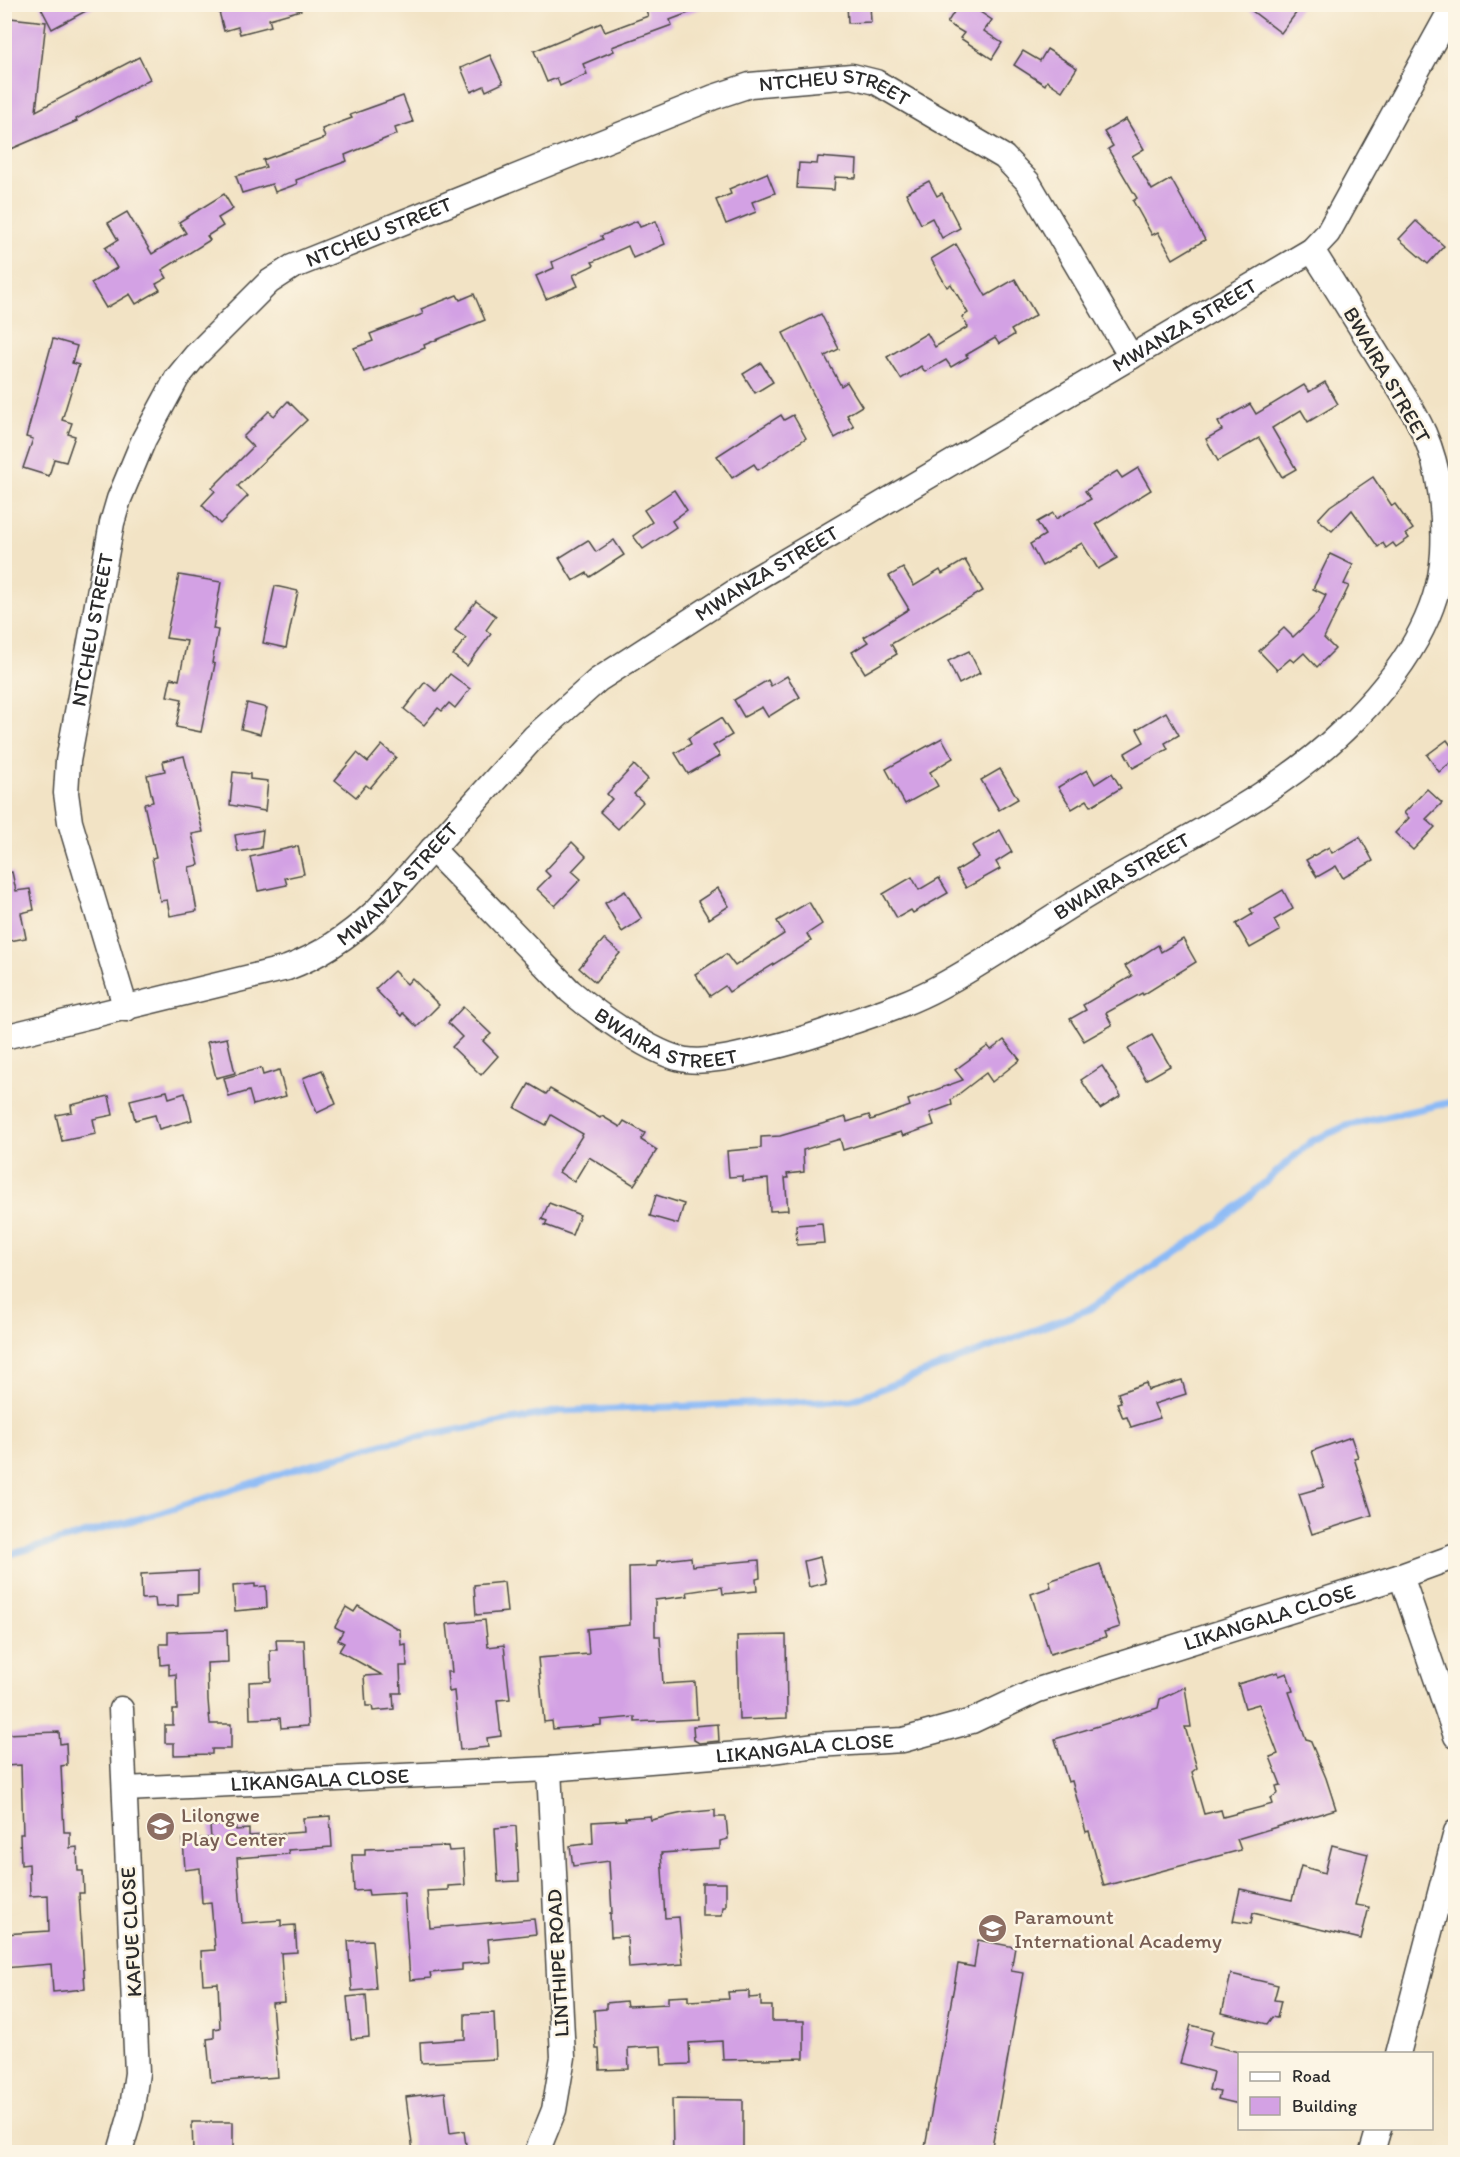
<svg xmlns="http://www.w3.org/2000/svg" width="1460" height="2157" viewBox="0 0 1460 2157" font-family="Itim,sans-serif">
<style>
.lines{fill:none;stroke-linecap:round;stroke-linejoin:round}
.stream{stroke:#8bbaf6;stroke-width:7}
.building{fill:#d3a1e4}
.street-casing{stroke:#494742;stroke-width:27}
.street{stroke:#fff;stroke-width:24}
.labels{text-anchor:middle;stroke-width:5;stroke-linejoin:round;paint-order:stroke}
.street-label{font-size:21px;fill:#2b2b2b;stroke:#fcf5e5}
.education-label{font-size:21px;fill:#785e54;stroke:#fcf5e5;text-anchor:start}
</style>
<rect width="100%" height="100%" fill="#fcf5e5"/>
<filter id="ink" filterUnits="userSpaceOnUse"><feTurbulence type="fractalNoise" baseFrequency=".0167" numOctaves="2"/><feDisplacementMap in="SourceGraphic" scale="12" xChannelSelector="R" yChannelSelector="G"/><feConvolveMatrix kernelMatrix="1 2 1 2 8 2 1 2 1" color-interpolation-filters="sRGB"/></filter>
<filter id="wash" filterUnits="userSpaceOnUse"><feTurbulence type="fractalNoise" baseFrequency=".008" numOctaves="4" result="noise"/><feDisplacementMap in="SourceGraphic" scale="24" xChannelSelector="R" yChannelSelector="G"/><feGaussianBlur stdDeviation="1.35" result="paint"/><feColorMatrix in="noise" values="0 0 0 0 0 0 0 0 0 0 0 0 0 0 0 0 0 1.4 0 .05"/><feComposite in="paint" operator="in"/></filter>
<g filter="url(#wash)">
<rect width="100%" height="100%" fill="#f2e3c5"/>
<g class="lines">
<!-- stream -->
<polyline class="stream" points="4,1556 160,1513 301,1467 385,1443 560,1411 852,1400 1090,1309 1214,1227 1312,1141 1346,1126 1456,1101"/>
</g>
<g id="blocks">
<!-- building -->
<g class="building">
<polygon points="39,4 99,4 52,29"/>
<polygon points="217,4 300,4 301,10 269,19 271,26 240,34 238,27 224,31"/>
<polygon points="644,4 706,4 707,6 670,20 672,25 612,47 614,51 583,64 587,74 560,86 557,78 547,82 534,51 601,23 605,32 648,16"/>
<polygon points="847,4 870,4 871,22 848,23"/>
<polygon points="959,4 968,4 992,20 984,31 1002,43 992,59 960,38 964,33 947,23"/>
<polygon points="1243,4 1303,4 1281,33"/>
<polygon points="10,18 46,22 36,111 139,57 150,79 76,119 77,121 4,152 4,66"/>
<polygon points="1047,49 1077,68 1062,91 1047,81 1045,85 1014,65 1023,51 1040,61"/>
<polygon points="490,55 503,83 486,91 484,86 471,92 461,68"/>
<polygon points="403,96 413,122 395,128 397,134 345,155 347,161 296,180 297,184 275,192 272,184 242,193 236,176 266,167 263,160 325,138 322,129 352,118 350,115"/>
<polygon points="1126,119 1144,149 1132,156 1152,190 1171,179 1205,240 1173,259 1158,232 1152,235 1133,201 1137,198 1108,149 1113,146 1104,132"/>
<polygon points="818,157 857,160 856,178 835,177 834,190 797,188 799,163 817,164"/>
<polygon points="767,173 775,193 752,202 756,212 726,224 716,200 731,194 729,189"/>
<polygon points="929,181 937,196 942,193 960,228 942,238 932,218 921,224 906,193"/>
<polygon points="224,194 233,209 218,218 223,226 207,236 210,240 162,270 167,278 156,284 160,290 136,304 130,294 106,308 91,283 117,268 105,248 118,240 108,223 127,212 152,254 186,233 179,222"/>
<polygon points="637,221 640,227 656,221 665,244 633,258 628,246 592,262 594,265 573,275 578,286 546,299 536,276 554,268 552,262 603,239 601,236"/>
<polygon points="1416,221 1444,246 1428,264 1399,239"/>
<polygon points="956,244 986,296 1015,279 1036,315 1011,330 1014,335 999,344 995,338 966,355 968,357 951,367 946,360 925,372 921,366 901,379 887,357 927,333 935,347 968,327 962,317 968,313 951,284 947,287 931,259"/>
<polygon points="474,294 485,320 424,345 425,348 364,372 354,348 373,341 370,334 423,314 421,309 457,295 460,300"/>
<polygon points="821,314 839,349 825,356 841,386 847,382 862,406 847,415 854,427 835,438 783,333"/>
<polygon points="53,339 77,346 72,363 79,365 62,420 72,423 68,434 75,436 66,462 54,459 49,476 23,468 33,439 26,437"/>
<polygon points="761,363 773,382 755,393 743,374"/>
<polygon points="1325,382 1338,404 1308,422 1301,410 1272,428 1296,469 1282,477 1259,438 1218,461 1206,439 1222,430 1218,422 1250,404 1256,414 1304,385 1309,392"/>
<polygon points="288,401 307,420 238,486 248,496 220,524 202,505 215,491 212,488 253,447 243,437 269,411 274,416"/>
<polygon points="781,415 784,420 793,415 806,438 758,470 754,464 732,478 717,456"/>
<polygon points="1138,468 1151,490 1096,524 1117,558 1098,569 1082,543 1042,566 1030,544 1045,535 1037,522 1053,513 1056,519 1091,499 1085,491 1117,471 1122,478"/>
<polygon points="1373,477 1392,506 1395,504 1413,529 1406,534 1409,538 1396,547 1393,543 1386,548 1383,543 1378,547 1352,510 1332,531 1318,519 1330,506"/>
<polygon points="674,490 687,510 672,521 676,527 643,549 633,536 652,522 644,510"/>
<polygon points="588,540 596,552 614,540 624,555 590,577 587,573 573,581 559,558"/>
<polygon points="1330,554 1353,565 1344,584 1349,586 1324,638 1335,649 1317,667 1304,653 1294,662 1290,659 1277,670 1259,651 1284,628 1293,637 1317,614 1326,595 1313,589"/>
<polygon points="965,560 983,591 891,644 897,654 865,673 852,652 868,642 864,637 909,609 889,576 903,568 914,586 940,570 942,574"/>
<polygon points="179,575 221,582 213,629 218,630 212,663 215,664 201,732 176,727 182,699 167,696 171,678 179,680 187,641 166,638"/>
<polygon points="275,586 298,591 286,648 263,643"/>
<polygon points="476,601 496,616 486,630 491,634 467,666 453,655 466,638 455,630"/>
<polygon points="969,651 980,673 959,684 948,661"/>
<polygon points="450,674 470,689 455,708 449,703 442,711 438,708 424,725 404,709 425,682 436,691"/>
<polygon points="787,676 800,697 768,717 762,707 744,717 734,700 768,680 771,686"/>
<polygon points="247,703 267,708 260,734 241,729"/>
<polygon points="1166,712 1179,735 1165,743 1168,749 1133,768 1125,753 1144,742 1137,729"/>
<polygon points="721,718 732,735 713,746 720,756 688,774 675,753 691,744 688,738"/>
<polygon points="942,738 953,758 930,772 938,786 905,804 886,769"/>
<polygon points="1447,740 1455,751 1455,759 1439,772 1427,755"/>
<polygon points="382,745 396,757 370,788 366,785 356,797 335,780 357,753 368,762"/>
<polygon points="184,756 203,832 192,834 199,865 189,867 197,911 170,916 167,900 160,901 152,858 156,857 144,804 153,802 147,775 165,771 163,761"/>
<polygon points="634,765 648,779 634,794 643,802 618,829 600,812 612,799 607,794"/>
<polygon points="1000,769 1018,799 999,810 981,780"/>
<polygon points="1087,770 1095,784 1112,773 1121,788 1091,806 1087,800 1072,809 1058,787"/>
<polygon points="233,772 250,774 250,779 268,781 265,811 230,805"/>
<polygon points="1427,789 1442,803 1426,819 1435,827 1413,850 1395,833 1409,818 1404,813"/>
<polygon points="263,830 261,848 238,852 235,835"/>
<polygon points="1000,830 1012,852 996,862 1000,869 966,888 956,871 979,857 972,846"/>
<polygon points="1360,837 1373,861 1343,878 1336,866 1317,877 1306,860 1329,847 1332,853"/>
<polygon points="572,842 586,856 572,871 581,879 555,906 537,889 550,876 545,871"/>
<polygon points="298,846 304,874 285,878 287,885 258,891 250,857"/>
<polygon points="12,872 16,891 30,889 34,910 21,913 26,938 4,942 4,873"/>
<polygon points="912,877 919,890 939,878 948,893 913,913 911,910 897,918 883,894"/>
<polygon points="718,888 729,906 709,919 698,901"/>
<polygon points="1283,890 1293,909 1274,920 1280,931 1250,948 1236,924 1253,914 1250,909"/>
<polygon points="625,891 642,919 622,932 605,903"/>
<polygon points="809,902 822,924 807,934 811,941 729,992 725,986 710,996 695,974 726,954 735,966 784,934 777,921"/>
<polygon points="604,939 620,953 595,982 579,968"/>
<polygon points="1183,939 1196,962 1143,995 1142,993 1106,1013 1112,1025 1084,1041 1070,1019 1086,1010 1083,1005 1132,976 1125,966 1158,945 1161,952"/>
<polygon points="394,971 407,984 412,978 439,1005 417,1027 403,1013 401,1016 375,989"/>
<polygon points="463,1007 491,1034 483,1041 498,1056 481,1075 452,1047 462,1037 448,1023"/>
<polygon points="1152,1035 1170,1066 1146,1080 1128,1049"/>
<polygon points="227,1038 235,1073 216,1078 207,1042"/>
<polygon points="1004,1040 1020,1060 992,1082 986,1073 951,1100 952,1105 930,1113 934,1125 903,1136 901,1132 843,1150 840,1139 803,1150 804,1172 787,1174 788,1178 785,1178 788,1210 770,1211 768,1179 742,1181 742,1176 729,1177 727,1151 761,1148 761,1137 780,1136 846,1117 847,1122 869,1115 871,1120 910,1106 908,1100 963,1080 955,1070 988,1046 991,1050"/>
<polygon points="1102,1066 1121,1096 1100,1109 1081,1080"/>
<polygon points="261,1068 263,1075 279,1070 286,1096 253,1105 249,1091 229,1097 224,1078"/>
<polygon points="322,1070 336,1104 317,1113 303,1078"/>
<polygon points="529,1084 546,1094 550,1089 600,1118 602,1116 620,1127 624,1121 645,1133 641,1140 657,1150 634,1185 589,1157 574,1182 559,1172 583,1134 551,1115 546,1125 515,1108"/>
<polygon points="167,1091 169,1098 185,1093 192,1120 159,1129 155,1115 135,1120 130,1100"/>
<polygon points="109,1096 113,1115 93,1119 96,1134 62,1141 56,1115 72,1112 71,1105"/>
<polygon points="656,1195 684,1204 678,1224 650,1216"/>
<polygon points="549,1203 580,1215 572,1235 545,1225 547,1221 542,1219"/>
<polygon points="822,1223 824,1243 797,1245 796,1225"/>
<polygon points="1182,1380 1186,1394 1154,1404 1160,1418 1131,1427 1127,1417 1123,1418 1117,1403 1121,1402 1118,1393 1146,1383 1148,1390"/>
<polygon points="1351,1437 1358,1457 1354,1458 1372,1515 1312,1534 1299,1494 1324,1487 1312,1451"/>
<polygon points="691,1557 692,1566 759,1560 760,1578 756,1579 757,1591 723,1594 722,1587 687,1592 688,1596 655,1600 655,1636 660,1636 663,1684 695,1682 697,1719 635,1722 635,1717 601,1720 601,1725 553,1729 552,1721 544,1722 538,1658 589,1654 587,1629 630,1625 629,1567 657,1566 657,1561"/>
<polygon points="820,1557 826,1583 809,1587 804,1561"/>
<polygon points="1100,1564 1120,1627 1104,1632 1106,1637 1050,1654 1031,1594 1051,1587 1049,1581"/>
<polygon points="198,1571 198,1593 178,1594 178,1606 156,1607 155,1598 142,1599 141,1574"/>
<polygon points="504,1582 507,1612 476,1615 474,1585"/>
<polygon points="255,1584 255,1587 266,1586 267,1608 235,1611 233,1586"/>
<polygon points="358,1606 400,1630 401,1645 406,1644 407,1666 400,1666 401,1693 393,1693 394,1709 373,1711 372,1706 366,1706 364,1676 382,1675 339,1651 344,1643 338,1640 343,1631 335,1627 346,1607 354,1612"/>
<polygon points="485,1620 488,1647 504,1645 510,1699 497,1700 501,1736 487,1738 488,1747 460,1750 454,1691 449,1692 447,1672 452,1672 447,1624"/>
<polygon points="227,1630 228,1662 207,1663 208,1700 210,1724 231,1724 231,1749 212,1749 212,1754 174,1755 174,1743 165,1743 165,1725 173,1725 173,1710 177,1710 176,1674 169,1675 169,1664 161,1665 160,1644 168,1644 168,1632"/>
<polygon points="786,1635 787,1718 739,1720 737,1636"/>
<polygon points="276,1640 304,1640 308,1726 281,1728 280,1718 250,1719 249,1682 271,1681 270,1650 277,1650"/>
<polygon points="1278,1672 1279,1676 1287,1673 1293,1691 1289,1692 1306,1739 1310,1740 1326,1778 1336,1809 1237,1839 1241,1850 1104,1886 1089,1831 1086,1832 1072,1781 1068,1782 1055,1739 1158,1708 1160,1699 1185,1687 1191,1727 1185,1727 1197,1768 1192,1772 1204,1814 1221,1810 1223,1817 1273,1804 1271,1798 1278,1793 1276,1786 1281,1785 1270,1757 1278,1754 1259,1704 1245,1708 1238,1684"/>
<polygon points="718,1724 719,1741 699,1743 694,1740 693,1726"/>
<polygon points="59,1732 60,1744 66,1743 67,1765 61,1766 64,1832 70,1832 70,1848 77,1847 78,1871 83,1871 84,1893 79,1893 85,1989 53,1992 51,1964 4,1968 4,1934 49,1931 48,1895 30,1896 29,1864 21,1865 20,1834 23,1834 21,1765 4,1766 4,1734"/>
<polygon points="715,1810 715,1817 726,1817 728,1839 720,1841 720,1849 661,1853 665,1918 679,1917 683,1964 629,1968 627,1936 611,1937 610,1913 612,1913 609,1861 573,1866 570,1846 593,1843 592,1822 626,1820 625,1818 650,1816 651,1820 683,1813"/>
<polygon points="330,1816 332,1847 288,1850 289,1854 237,1858 242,1923 281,1920 281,1926 295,1925 297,1952 281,1953 284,2002 272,2003 278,2077 211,2082 207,2039 214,2038 214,2029 220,2028 218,1983 203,1984 201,1951 215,1950 211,1902 202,1903 200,1868 185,1870 183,1839 211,1838 210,1826 235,1824 236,1830 249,1829 249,1836 304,1832 303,1818"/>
<polygon points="516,1826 519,1881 498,1882 495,1828"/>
<polygon points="1332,1845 1368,1854 1355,1905 1369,1907 1361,1939 1253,1913 1251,1924 1233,1921 1240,1889 1292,1900 1301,1866 1325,1873"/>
<polygon points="448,1846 449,1851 463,1850 465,1885 448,1886 448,1890 427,1891 430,1928 534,1919 536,1934 488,1939 490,1962 462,1964 462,1970 430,1973 431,1978 410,1980 404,1893 369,1895 368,1890 354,1891 352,1855 365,1855 365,1849"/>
<polygon points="702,1883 726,1883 726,1907 723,1907 722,1916 702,1916"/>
<polygon points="372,1940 376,1989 352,1991 348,1941"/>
<polygon points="978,1940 1015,1947 1011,1971 1023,1973 991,2152 924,2152 958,1964 974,1967"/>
<polygon points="1231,1974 1278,1985 1274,2000 1281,2001 1277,2018 1272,2017 1267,2024 1222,2013"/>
<polygon points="749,1991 749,1998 761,1997 761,2006 772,2006 772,2021 804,2021 804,2058 723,2060 722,2041 689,2043 690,2064 662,2065 661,2046 628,2048 629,2069 600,2070 599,2049 596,2049 594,2010 606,2009 606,2003 626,2001 627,2006 668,2004 668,1997 688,1996 688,2001 729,1999 728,1992"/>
<polygon points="366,1995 369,2037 351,2039 347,1997"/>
<polygon points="494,2013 496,2059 421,2063 420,2042 465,2039 465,2014"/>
<polygon points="1191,2025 1213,2031 1209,2045 1239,2052 1239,2104 1218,2099 1220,2092 1209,2090 1213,2072 1180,2063"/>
<polygon points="445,2092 450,2133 464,2131 467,2152 413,2152 406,2097"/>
<polygon points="672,2099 743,2100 743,2152 673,2152"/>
<polygon points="192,2122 233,2122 233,2152 193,2152"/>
</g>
</g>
</g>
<g filter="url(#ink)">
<use href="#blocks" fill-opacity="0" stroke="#494742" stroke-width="1.5"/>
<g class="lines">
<defs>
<g id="street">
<path id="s1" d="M 432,849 L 570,991 C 596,1013 653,1055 686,1060 C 712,1063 739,1055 764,1049 C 792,1043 819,1034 846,1024 C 878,1013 910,1003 939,987 C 994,958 1044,920 1098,889 C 1181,839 1274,798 1344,730 C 1393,683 1439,623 1443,553 C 1445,514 1440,469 1424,433 C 1412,407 1396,383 1380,359 C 1358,323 1335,286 1312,250"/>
<path id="s2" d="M 126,1009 L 70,822 L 66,793 L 68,761 L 112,523 L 119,499 L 144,439 L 177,378 L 195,356 L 269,282 L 292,267 L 714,97 L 750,85 L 852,76 L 876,82 L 1004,157 L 1028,182 L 1131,357"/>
<path id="s3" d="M 4,1037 L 287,968 C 322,955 349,936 376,911 L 534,737 L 598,680 L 753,580 L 1312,250 L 1328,233 L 1454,4"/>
<polyline points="1401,1576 1456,1736"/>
<path id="s4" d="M 125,1789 L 549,1769 L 764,1752 L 816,1745 L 903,1740 L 972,1721 L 1038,1690 L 1401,1576 L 1456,1556"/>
<polyline points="1398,2054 1456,1832"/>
<polyline points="120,2152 131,2114 137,2073 121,1709"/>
<polyline points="537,2152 554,2110 563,2057 549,1769"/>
<polyline points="1372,2152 1379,2128"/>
</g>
</defs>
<!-- street casing -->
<use href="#street" class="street-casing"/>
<!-- street -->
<use href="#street" class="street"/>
</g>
</g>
<!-- icons -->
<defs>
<symbol id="school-disc" viewBox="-11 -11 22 22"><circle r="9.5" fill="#8d6e63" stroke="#fcf5e5"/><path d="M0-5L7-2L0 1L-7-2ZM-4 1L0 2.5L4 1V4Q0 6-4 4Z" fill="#fff"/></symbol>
</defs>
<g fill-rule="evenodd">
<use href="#school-disc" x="144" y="1810" width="33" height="33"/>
<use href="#school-disc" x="976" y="1912" width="33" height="33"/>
</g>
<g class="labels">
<!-- street labels -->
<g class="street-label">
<text dy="7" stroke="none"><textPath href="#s2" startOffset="1398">NTCHEU STREET</textPath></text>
<text dy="7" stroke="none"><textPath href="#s2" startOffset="912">NTCHEU STREET</textPath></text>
<text dy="7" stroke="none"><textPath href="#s3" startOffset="1404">MWANZA STREET</textPath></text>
<text transform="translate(1387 375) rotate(60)" y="7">BWAIRA STREET</text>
<text dy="7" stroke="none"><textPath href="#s3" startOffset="918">MWANZA STREET</textPath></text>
<text dy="7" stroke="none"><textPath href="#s2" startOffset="390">NTCHEU STREET</textPath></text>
<text dy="7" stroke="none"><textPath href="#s1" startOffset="813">BWAIRA STREET</textPath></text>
<text dy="7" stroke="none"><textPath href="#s3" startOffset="432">MWANZA STREET</textPath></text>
<text dy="7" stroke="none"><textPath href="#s1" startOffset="309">BWAIRA STREET</textPath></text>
<text dy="7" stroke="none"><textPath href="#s4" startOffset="1167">LIKANGALA CLOSE</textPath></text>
<text dy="7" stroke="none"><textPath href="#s4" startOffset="681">LIKANGALA CLOSE</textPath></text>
<text dy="7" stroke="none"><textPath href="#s4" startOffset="195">LIKANGALA CLOSE</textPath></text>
<text transform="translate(131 1932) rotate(-93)" y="7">KAFUE CLOSE</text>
<text transform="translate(558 1963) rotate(-93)" y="7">LINTHIPE ROAD</text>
</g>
<!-- education labels -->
<g class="education-label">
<text x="181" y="1822">Lilongwe<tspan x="181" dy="24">Play Center</tspan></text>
<text x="1014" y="1924">Paramount<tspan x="1014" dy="24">International Academy</tspan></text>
</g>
</g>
<!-- margin -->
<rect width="1460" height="2157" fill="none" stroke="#fcf5e5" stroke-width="24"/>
<!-- legend -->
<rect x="1238" y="2052" width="195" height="78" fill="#fcf5e5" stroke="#a8a49b" stroke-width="1.5"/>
<rect x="1250" y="2072" width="30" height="9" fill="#ffffff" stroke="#a8a49b" stroke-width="1.5"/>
<text x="1292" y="2082" font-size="18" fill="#2b2b2b">Road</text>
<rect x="1250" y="2097" width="30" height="18" fill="#d3a1e4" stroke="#a8a49b" stroke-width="1.5"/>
<text x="1292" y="2112" font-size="18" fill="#2b2b2b">Building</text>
</svg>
